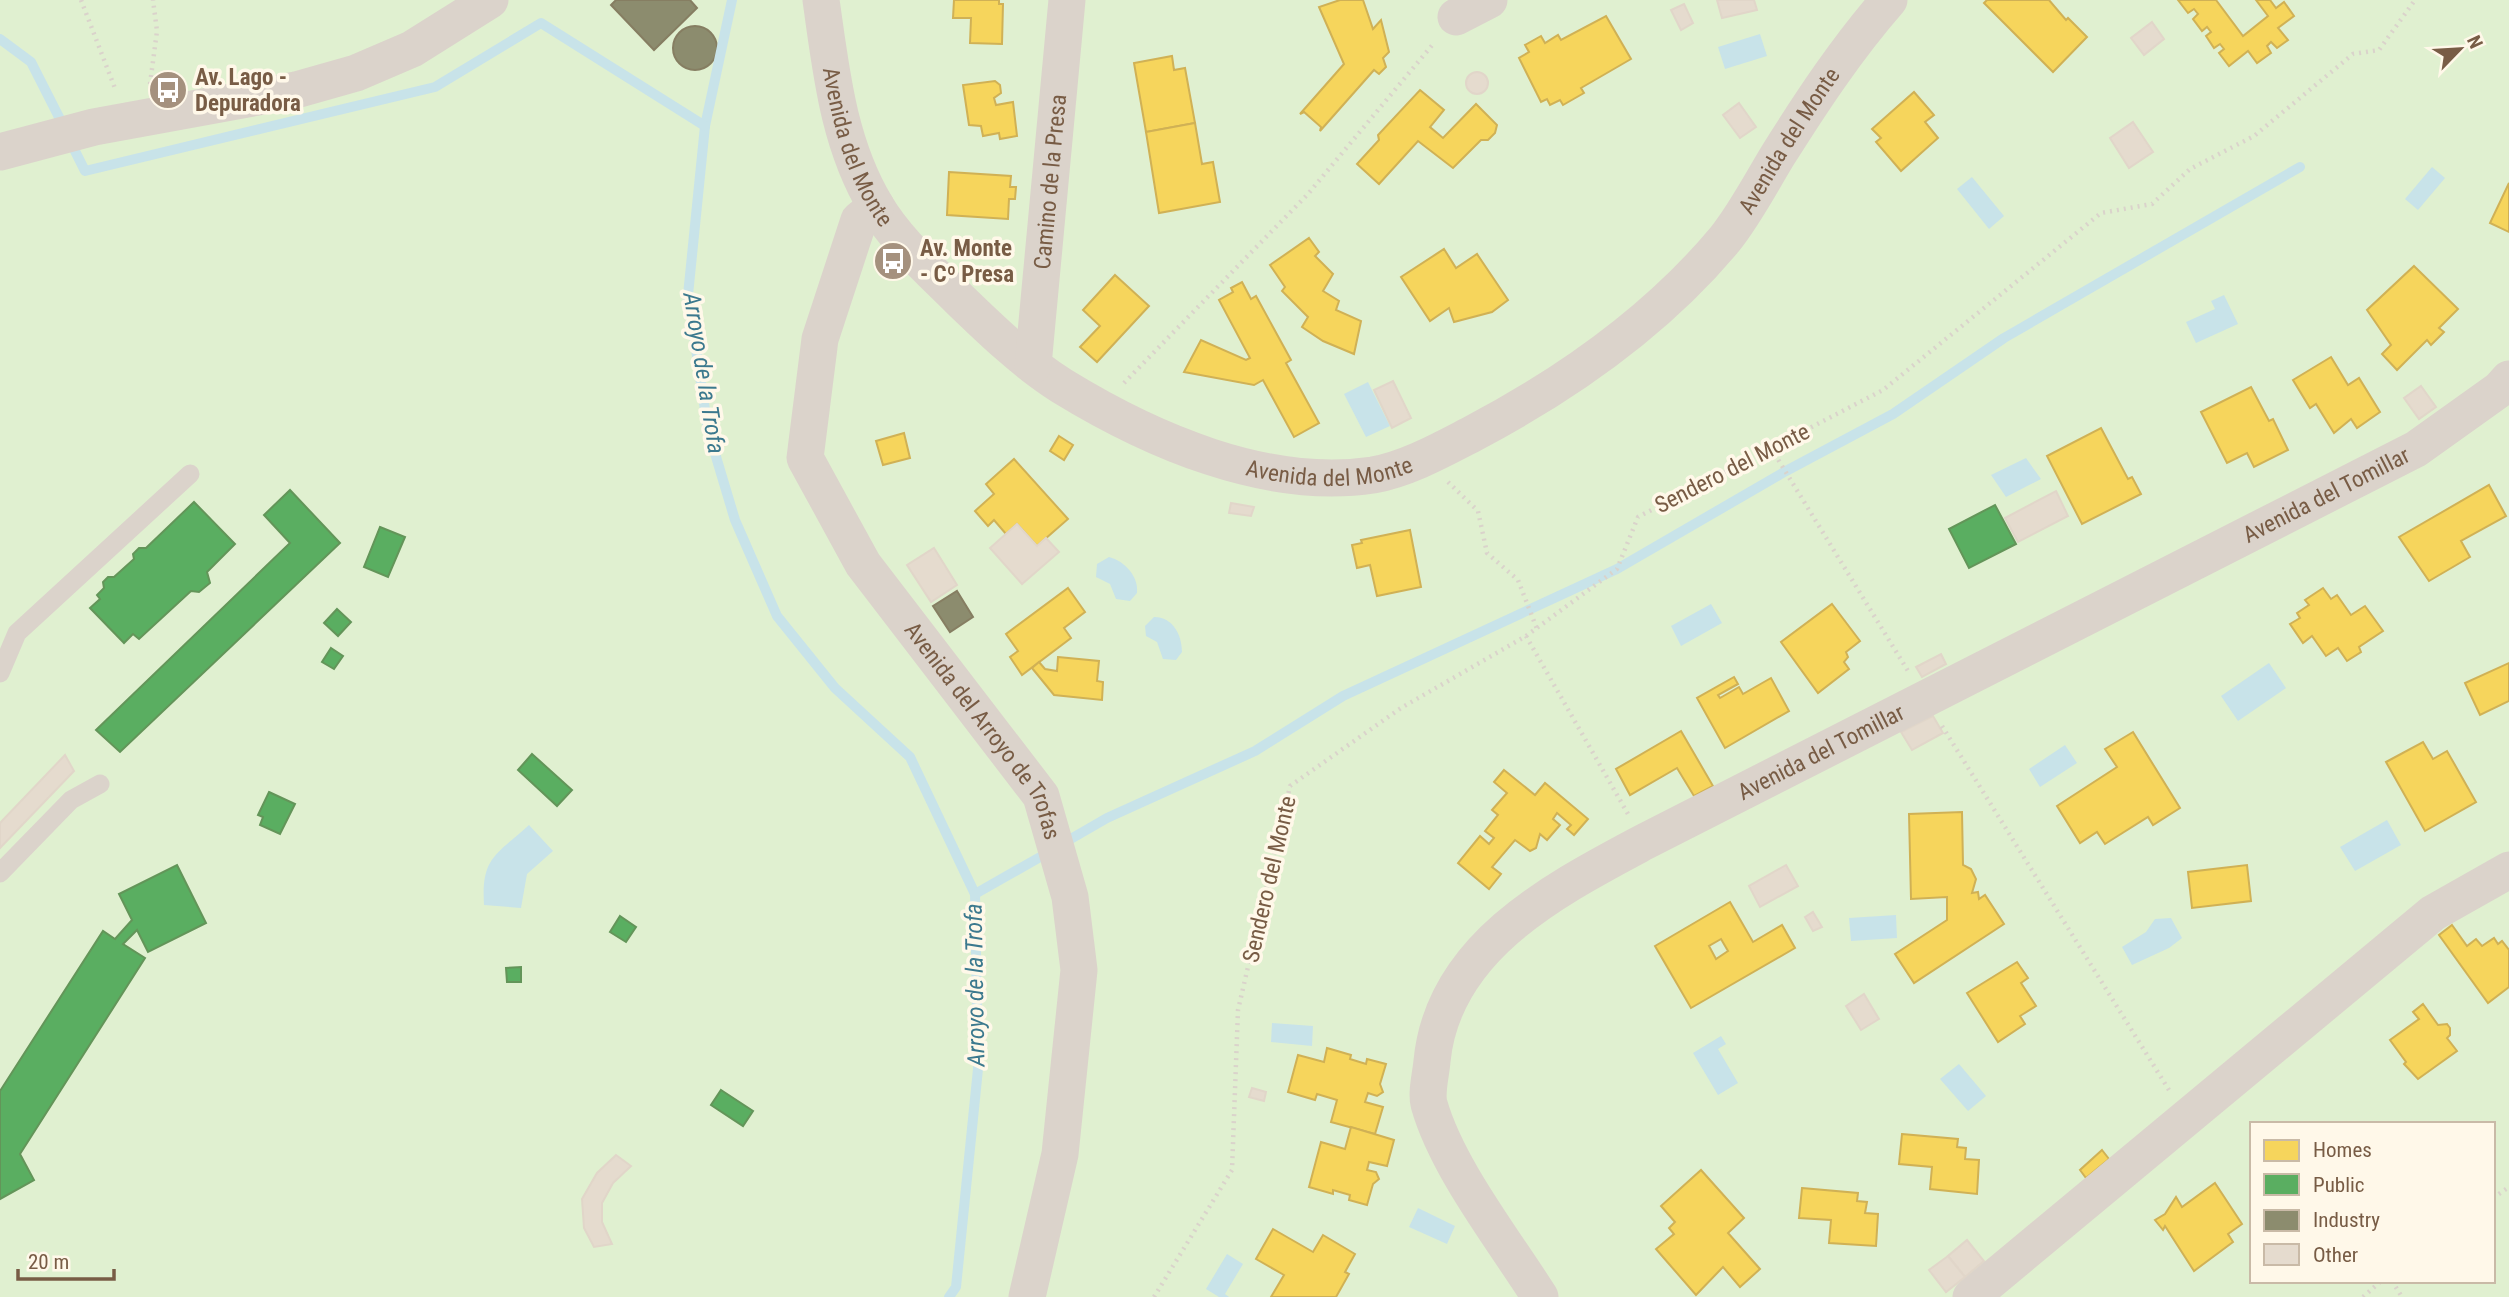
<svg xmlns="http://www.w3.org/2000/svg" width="2509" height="1297" viewBox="0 0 2509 1297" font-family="'Roboto Condensed',sans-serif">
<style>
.green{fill:#e0f0d0;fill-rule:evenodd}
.water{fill:#c8e3e9}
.homes{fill:#f6d55c;stroke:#d0b155;stroke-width:2;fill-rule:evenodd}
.public{fill:#5aae61;stroke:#639559;stroke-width:2}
.industry{fill:#8c8c6e;stroke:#867e62;stroke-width:2}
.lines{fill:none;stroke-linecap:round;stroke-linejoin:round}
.stream{stroke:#c8e3e9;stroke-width:10}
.building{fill:#e5dbce;stroke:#e1d6c9;stroke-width:2}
.path{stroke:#dad3cb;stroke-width:4.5;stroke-dasharray:2 5;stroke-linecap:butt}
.lane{stroke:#dbd3cb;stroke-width:19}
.street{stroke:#dbd3cb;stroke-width:37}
.labels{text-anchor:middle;stroke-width:7;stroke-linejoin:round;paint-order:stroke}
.poi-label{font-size:23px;font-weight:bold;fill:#785c45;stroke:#fff8e9;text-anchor:start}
.street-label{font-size:23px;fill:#785c45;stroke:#fff8e9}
.water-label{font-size:24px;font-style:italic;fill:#3c798e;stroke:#fff8e9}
</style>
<rect width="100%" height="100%" fill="#f8f3e7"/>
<!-- green -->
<path class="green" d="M 0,0 L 2509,0 L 2509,1297 L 0,1297 ZM 2252,1124 L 2493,1124 L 2493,1281 L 2252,1281 Z"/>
<!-- water -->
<g class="water">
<polygon points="1760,34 1767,56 1725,69 1718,47"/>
<polygon points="2432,167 2445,178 2418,210 2405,199"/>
<polygon points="1972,177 2004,216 1989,229 1957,189"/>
<polygon points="2224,295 2238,324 2196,343 2186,322 2215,309 2211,301"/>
<polygon points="1368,382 1390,426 1366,437 1344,394"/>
<polygon points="2026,458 2041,479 2006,497 1991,475"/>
<path d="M 1109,557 C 1125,561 1139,577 1137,593 L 1130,601 L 1116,599 L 1110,584 L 1096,577 L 1097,564 Z"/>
<polygon points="1711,604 1722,623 1681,646 1671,626"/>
<path d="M 1154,617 C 1173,617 1182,635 1182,652 L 1176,660 L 1163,659 L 1157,642 L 1146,636 L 1145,626 Z"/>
<polygon points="2269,663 2286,688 2238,721 2221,696"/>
<polygon points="2065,745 2077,763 2040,787 2029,769"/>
<polygon points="2387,820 2401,845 2355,871 2340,847"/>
<path d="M 529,825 L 553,851 L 527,874 L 521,908 L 484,905 C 481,857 496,855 529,825 Z"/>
<polygon points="1896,915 1897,938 1851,941 1849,918"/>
<polygon points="2171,918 2182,938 2169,948 2132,965 2122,947 2146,932 2155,919"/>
<polygon points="1272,1023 1313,1026 1312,1046 1271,1042"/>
<polygon points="1721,1036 1726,1044 1718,1049 1738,1083 1718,1095 1693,1053"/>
<polygon points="1959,1064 1986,1096 1968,1111 1940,1079"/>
<polygon points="1418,1208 1455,1226 1447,1244 1409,1227"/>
<polygon points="1227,1254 1243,1264 1225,1294 1229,1297 1219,1297 1206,1289"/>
</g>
<!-- homes -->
<g class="homes">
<polygon points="954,0 999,0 999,4 1003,4 1002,44 970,43 971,18 953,18"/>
<polygon points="1340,0 1363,0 1373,29 1381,20 1389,52 1383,58 1386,67 1379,74 1374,70 1320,131 1321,127 1304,112 1300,114 1344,64 1319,7"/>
<polygon points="1987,0 2049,0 2066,20 2068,18 2087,37 2053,72 1984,3"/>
<polygon points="2178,0 2216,0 2243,36 2268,16 2256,0 2270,0 2276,8 2284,2 2294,16 2278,28 2288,40 2277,48 2271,42 2267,46 2271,53 2257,63 2248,51 2229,66 2219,53 2224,49 2220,44 2214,48 2206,36 2211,32 2207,27 2202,31 2193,19 2198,14 2194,9 2188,13"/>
<polygon points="1606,16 1631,59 1581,88 1584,93 1563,105 1560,100 1550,105 1547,99 1541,102 1519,58 1529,52 1525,45 1541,36 1545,43 1558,35 1561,40"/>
<polygon points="1172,56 1174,70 1185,68 1195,123 1146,132 1134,63"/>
<polygon points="995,81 1000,85 1001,93 994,98 996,105 1013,102 1017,136 1000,139 999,133 983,136 981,126 969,125 963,85"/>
<polygon points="1420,90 1444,110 1430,127 1443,138 1476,104 1497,125 1495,133 1488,140 1481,140 1453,168 1418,141 1379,184 1357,164 1379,140 1378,135"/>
<polygon points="1914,92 1934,115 1925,122 1938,138 1901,171 1876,142 1881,138 1872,129"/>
<polygon points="1195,123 1202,164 1213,162 1220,202 1159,213 1146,132"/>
<polygon points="949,172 1011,176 1010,187 1016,187 1015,199 1009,199 1008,219 947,215"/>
<polygon points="2509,183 2509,232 2490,223"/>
<polygon points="1309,238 1319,252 1315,256 1333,274 1323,291 1339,301 1336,310 1361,321 1354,354 1323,341 1302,327 1308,317 1282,291 1285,287 1270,265"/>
<polygon points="1444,249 1456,268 1477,254 1508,300 1492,312 1454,322 1449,308 1430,321 1401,277"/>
<polygon points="2414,266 2458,309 2439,328 2444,332 2431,345 2427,340 2397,370 2382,354 2391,345 2367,310"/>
<polygon points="1115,275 1149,306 1097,362 1080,347 1100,326 1083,310"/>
<polygon points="1242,282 1251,299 1256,296 1291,360 1286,363 1319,423 1294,437 1263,380 1254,385 1184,372 1201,340 1246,360 1250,358 1219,300 1233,292 1231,288"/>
<polygon points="2331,357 2348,385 2359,378 2380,412 2357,428 2351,419 2334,433 2316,404 2310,408 2293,380"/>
<polygon points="2251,387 2269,421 2273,419 2288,450 2254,467 2247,453 2227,463 2201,412"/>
<polygon points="2101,428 2128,479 2132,477 2141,494 2082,524 2047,456"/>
<polygon points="904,433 910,458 883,465 876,441"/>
<polygon points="1059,436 1073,445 1064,460 1050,451"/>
<polygon points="1014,459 1068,519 1037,546 1017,524 1006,534 994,520 988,526 975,511 994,494 986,484"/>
<polygon points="2489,485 2506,516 2461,541 2470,557 2429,581 2399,537"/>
<polygon points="1410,530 1421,587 1377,596 1370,565 1357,568 1352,545 1362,543 1361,540"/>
<polygon points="1068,588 1085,612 1064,628 1071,638 1022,675 1010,657 1018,651 1006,634"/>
<polygon points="2323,588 2331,599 2337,595 2351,615 2365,606 2383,631 2359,647 2361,652 2347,661 2338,648 2326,656 2312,636 2303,643 2290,624 2300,618 2297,613 2309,605 2305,600"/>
<polygon points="1832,604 1860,641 1846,652 1848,657 1844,662 1849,669 1818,693 1781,642"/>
<polygon points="1058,657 1099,661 1097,681 1103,682 1102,700 1054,695 1032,668 1039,662 1045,669 1057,671"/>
<polygon points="2509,663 2509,701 2480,715 2465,683"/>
<polygon points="1734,677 1738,684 1718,695 1720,698 1739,687 1743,694 1771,678 1789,711 1725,748 1697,698"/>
<polygon points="1681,731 1713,786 1694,796 1677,768 1630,795 1616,769"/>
<polygon points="2133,732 2180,808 2153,825 2148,817 2105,844 2097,832 2080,843 2057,806 2117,767 2105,749"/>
<polygon points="2423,742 2433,759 2447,751 2476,802 2425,831 2386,762"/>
<polygon points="1504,770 1535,795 1545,783 1588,819 1574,835 1567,829 1571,825 1557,813 1553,819 1560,825 1547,840 1540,834 1536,848 1530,851 1515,840 1492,867 1501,874 1489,889 1458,863 1480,836 1489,844 1494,838 1485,831 1498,815 1492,810 1507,793 1494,782"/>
<polygon points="1962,812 1963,865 1971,869 1976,879 1972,893 1978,892 1979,899 1985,895 2004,924 1914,983 1895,954 1947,920 1947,897 1911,899 1909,814"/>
<polygon points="2247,865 2251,901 2192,908 2188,872"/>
<path d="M 1730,902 L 1753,942 L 1782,925 L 1795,948 L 1691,1008 L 1655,946 ZM 1721,939 L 1728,951 L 1716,959 L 1709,946 Z"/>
<polygon points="2452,925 2467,946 2476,939 2482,946 2494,938 2498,944 2502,941 2509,950 2509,987 2488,1003 2439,935"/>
<polygon points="2017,962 2028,978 2021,983 2036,1006 2020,1016 2025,1024 1998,1042 1967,993"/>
<polygon points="2423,1004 2438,1025 2447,1024 2450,1028 2450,1035 2447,1038 2457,1051 2418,1079 2404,1064 2406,1062 2390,1040 2419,1019 2413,1012"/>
<polygon points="1327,1048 1351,1055 1350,1059 1366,1064 1367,1059 1386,1064 1380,1084 1383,1092 1377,1096 1368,1093 1365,1102 1383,1107 1375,1134 1331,1122 1337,1100 1317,1094 1315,1100 1288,1092 1298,1055 1324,1062"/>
<polygon points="1351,1127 1394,1140 1387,1166 1369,1162 1367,1170 1376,1172 1379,1179 1373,1184 1367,1205 1349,1200 1350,1195 1333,1190 1333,1194 1309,1187 1321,1142 1345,1149"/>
<polygon points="1902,1134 1958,1139 1957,1147 1966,1148 1965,1159 1979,1160 1977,1194 1930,1189 1932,1167 1899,1164"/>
<polygon points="2102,1150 2109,1159 2086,1178 2080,1170"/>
<polygon points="1701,1170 1744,1218 1728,1233 1760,1269 1740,1287 1723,1267 1696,1295 1656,1249 1674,1234 1669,1228 1675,1222 1661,1206"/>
<polygon points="2215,1183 2242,1224 2228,1234 2233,1242 2194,1271 2165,1226 2163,1230 2155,1220 2165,1214 2176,1197 2182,1207"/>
<polygon points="1802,1188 1858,1193 1857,1201 1867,1202 1865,1213 1878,1214 1876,1246 1829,1243 1831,1220 1799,1218"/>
<polygon points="1273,1229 1313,1252 1323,1235 1355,1254 1345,1272 1349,1274 1336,1297 1271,1297 1284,1275 1256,1259"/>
</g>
<!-- public -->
<g class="public">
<polygon points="290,490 340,543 120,752 96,730 290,543 264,515"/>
<polygon points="194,502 235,544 207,572 210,583 199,592 191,591 139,639 133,634 124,643 90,608 100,599 97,595 104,588 103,582 108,577 114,577 134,559 133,554 139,548 146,548"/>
<polygon points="1995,505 2016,544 1969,568 1949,529"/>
<polygon points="380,527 405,537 388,577 364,567"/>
<polygon points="337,609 351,622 338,636 324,623"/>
<polygon points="331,648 343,656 334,669 322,662"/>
<polygon points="532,754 572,790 557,806 518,770"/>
<polygon points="269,792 295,804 280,834 260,825 263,817 258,815"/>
<polygon points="177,865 206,923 148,952 137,930 123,944 145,958 20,1154 34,1180 0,1199 0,1091 103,931 115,939 132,920 119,894"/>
<polygon points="620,916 636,927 626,942 610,932"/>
<polygon points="521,967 521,982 507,982 506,968"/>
<polygon points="721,1090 753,1111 743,1126 711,1105"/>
</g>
<!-- industry -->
<g class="industry">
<polygon points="616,0 690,0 697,8 654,50 611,5"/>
<circle cx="695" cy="48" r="22"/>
<polygon points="957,591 973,617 950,632 933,606"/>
</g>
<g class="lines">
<!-- stream -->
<g class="stream">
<polyline points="732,0 705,126 688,295 708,430 735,520 777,616 835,688 910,757 975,894 978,1069 956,1287 949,1297"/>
<polyline points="0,39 31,62 64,127"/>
<polyline points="70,141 85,171 435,87 541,23 705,126"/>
<polyline points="1062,844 1107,818 1255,751 1343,696 1617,569 1786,471 1893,414 2004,338 2300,167"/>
<polyline points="975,894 1049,852"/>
</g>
</g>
<!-- building -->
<g class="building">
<polygon points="1717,0 1754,0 1757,10 1722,18"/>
<polygon points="1684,4 1693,23 1681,30 1671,10"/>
<polygon points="2152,22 2164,39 2144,55 2131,38"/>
<circle cx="1477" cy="83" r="11"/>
<polygon points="1739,103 1756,127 1740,138 1723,115"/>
<polygon points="2133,122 2153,152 2129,168 2110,138"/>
<polygon points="1393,381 1411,418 1392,428 1374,390"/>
<polygon points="2421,386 2436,407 2419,419 2404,398"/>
<polygon points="2056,491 2068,516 2018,542 2005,518"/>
<polygon points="1231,503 1254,507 1251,516 1229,513"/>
<polygon points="1017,524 1037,546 1046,538 1059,552 1022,584 990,548"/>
<polygon points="934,548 957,585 931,602 907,565"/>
<polygon points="1941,654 1946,664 1922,677 1916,667"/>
<polygon points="1933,716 1943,733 1912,750 1901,732"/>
<polygon points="65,755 74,771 0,848 0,823"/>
<polygon points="1786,865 1798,886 1760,907 1749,886"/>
<polygon points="1813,912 1822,927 1813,931 1805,917"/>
<polygon points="1864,994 1879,1019 1861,1030 1846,1006"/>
<polygon points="1252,1088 1266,1092 1264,1101 1249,1097"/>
<polygon points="616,1155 631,1166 613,1183 602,1203 602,1222 612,1244 594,1247 584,1228 582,1199 597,1173"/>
<polygon points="1967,1240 1984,1261 1965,1277 1948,1256"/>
<polygon points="1948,1256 1965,1277 1946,1292 1929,1270"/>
</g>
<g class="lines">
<!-- path -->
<g class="path">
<polyline points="81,0 116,91"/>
<polyline points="150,84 157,31 153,0"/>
<polyline points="1124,383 1308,194 1434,43"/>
<polyline points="1771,448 1908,671"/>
<polyline points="1448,482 1478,511 1487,553 1518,580 1537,629"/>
<polyline points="1526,636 1628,814"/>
<polyline points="1942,726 2169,1090"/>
<polyline points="2493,1198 2509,1187"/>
<polyline points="2392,1281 2402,1297"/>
<polyline points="1154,1297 1232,1170 1238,1010 1290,786 1401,708 1526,636 1617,569 1638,517 1883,390 2101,213 2152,204 2190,169 2254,136 2353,54 2379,50 2415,0"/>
<polyline points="2363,1297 2381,1281"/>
</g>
<!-- lane -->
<g class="lane">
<polyline points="0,673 17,633 190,474"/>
<polyline points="0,873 71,800 100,784"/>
</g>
<!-- street -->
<g class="street">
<path id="s1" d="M 821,0 C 831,70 838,143 876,206 C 896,240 929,269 957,297 C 989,328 1024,362 1062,386 C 1150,440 1266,491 1373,475 C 1407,469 1441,450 1472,434 C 1567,384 1656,322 1725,239 C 1745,214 1761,183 1778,155 C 1812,101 1847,48 1889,0"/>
<polyline points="1456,17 1489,0"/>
<polyline points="0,152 94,127 296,90 356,73 412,49 490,0"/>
<path id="s2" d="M 876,206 L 859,220 L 820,339 L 805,458 L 863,564 L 1041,796 L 1070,897 L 1079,970 L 1060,1154 L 1027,1297"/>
<path id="s3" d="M 1033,365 L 1067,0"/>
<path id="s4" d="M 1540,1297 C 1504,1240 1447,1168 1429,1104 C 1426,1092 1431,1074 1432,1061 C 1443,947 1554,890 1644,842 L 2416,449 L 2500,389 L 2509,379"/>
<polyline points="1971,1297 2433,913 2509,870"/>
</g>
</g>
<!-- icons -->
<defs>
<symbol id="bus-disc" viewBox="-11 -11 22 22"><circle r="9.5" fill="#a5917e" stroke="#fff8e9"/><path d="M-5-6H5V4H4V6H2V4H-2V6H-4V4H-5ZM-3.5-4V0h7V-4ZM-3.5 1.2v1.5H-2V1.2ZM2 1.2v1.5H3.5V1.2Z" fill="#fff"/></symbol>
</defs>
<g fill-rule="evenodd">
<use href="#bus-disc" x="146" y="68" width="44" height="44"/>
<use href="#bus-disc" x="871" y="239" width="44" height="44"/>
</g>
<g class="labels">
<!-- poi labels -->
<g class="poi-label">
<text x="195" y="85">Av. Lago -<tspan x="195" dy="26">Depuradora</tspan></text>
<text x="920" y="256">Av. Monte<tspan x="920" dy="26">- Cº Presa</tspan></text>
</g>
<!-- street labels -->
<g class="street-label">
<text dy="8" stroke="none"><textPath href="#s1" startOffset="1351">Avenida del Monte</textPath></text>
<text dy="8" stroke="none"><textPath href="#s1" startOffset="152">Avenida del Monte</textPath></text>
<text dy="8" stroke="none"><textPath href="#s3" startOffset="184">Camino de la Presa</textPath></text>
<text dy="8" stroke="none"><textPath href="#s1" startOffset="761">Avenida del Monte</textPath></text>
<text transform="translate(1732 468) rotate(-27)" y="8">Sendero del Monte</text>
<text dy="8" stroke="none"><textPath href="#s4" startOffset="1351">Avenida del Tomillar</textPath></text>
<text dy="8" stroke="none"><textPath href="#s2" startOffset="595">Avenida del Arroyo de Trofas</textPath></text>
<text dy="8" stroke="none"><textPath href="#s4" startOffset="784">Avenida del Tomillar</textPath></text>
<text transform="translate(1269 879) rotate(-77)" y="8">Sendero del Monte</text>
</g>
<!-- water labels -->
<g class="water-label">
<text transform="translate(704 373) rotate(81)" y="8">Arroyo de la Trofa</text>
<text transform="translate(975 985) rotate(-91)" y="8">Arroyo de la Trofa</text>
</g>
</g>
<!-- legend -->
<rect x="2250" y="1122" width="245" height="161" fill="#fff8e9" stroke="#c9baa7" stroke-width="2"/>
<rect x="2264" y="1140" width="35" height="21" fill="#f6d55c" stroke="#c9baa7" stroke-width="2"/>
<text x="2313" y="1157" font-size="21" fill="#785c45">Homes</text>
<rect x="2264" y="1174" width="35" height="21" fill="#5aae61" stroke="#c9baa7" stroke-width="2"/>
<text x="2313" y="1192" font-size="21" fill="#785c45">Public</text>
<rect x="2264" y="1210" width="35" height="21" fill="#8c8c6e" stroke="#c9baa7" stroke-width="2"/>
<text x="2313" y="1227" font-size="21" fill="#785c45">Industry</text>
<rect x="2264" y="1244" width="35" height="21" fill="#e5dbce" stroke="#c9baa7" stroke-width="2"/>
<text x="2313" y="1262" font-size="21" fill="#785c45">Other</text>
<!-- north arrow -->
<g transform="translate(2460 49) rotate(65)" stroke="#fff8e9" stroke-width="5" paint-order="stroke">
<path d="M0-5L12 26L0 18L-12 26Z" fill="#785c45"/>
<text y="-10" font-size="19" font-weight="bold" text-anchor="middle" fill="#785c45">N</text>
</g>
<!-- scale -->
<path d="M18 1269v10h96v-10" fill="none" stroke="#785c45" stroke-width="3.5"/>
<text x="28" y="1269" font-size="21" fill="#785c45" stroke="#fff8e9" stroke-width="5" paint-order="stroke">20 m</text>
</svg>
